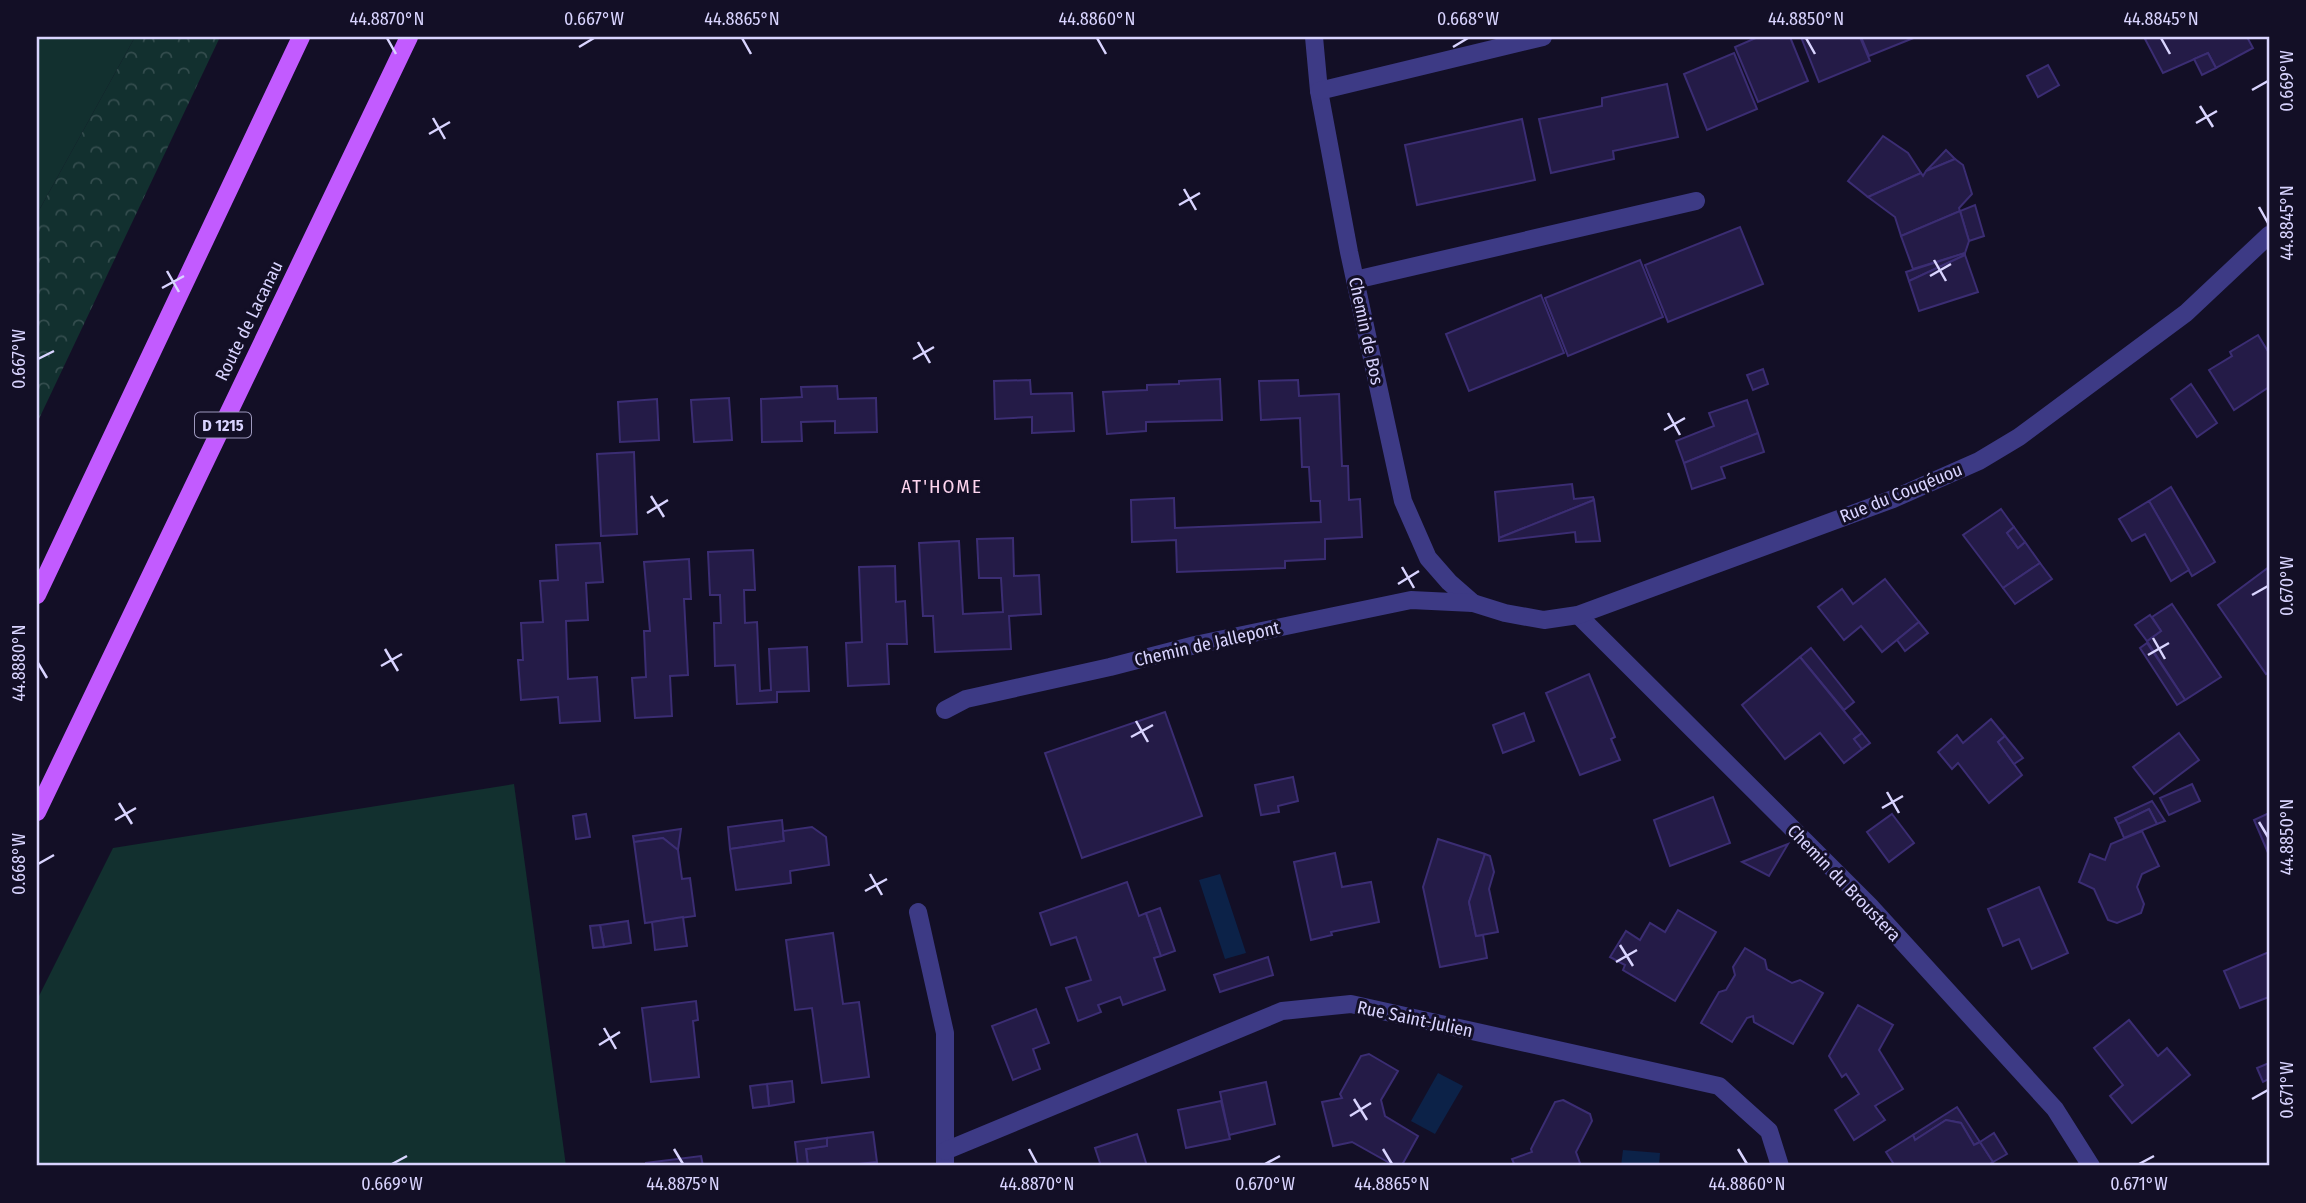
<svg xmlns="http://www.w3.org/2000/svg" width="2306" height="1203" viewBox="0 0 2306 1203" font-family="'Fira Sans Condensed',sans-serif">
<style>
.green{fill:#12302f}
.forest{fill:url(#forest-crowns)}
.water{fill:#0c2248}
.building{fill:#241b47;stroke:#3b2d73;stroke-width:2}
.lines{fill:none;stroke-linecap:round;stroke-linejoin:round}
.minor{stroke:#3d3a85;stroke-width:18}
.primary{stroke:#c25bff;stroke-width:18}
.ticks{fill:none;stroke:#d9d4ff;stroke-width:2.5}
.labels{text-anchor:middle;stroke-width:6;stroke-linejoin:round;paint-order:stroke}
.shield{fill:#130f26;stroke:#9e99be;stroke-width:2}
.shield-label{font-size:16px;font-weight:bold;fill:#d9d4ff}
.street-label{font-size:18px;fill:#d9d4ff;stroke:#130f26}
.neighbourhood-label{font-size:19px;letter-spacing:2px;fill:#ffd6f0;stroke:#130f26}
.neatline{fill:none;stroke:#d9d4ff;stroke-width:2.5}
.ticks-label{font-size:18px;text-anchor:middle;fill:#d9d4ff}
</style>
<defs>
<pattern id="forest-crowns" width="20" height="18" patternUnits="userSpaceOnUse" patternTransform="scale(1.75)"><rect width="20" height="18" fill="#12302f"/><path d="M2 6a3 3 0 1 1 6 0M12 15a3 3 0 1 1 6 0" fill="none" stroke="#344d4e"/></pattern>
</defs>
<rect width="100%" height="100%" fill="#130f26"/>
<!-- green -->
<g class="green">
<polygon points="37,37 135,37 37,214"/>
<polygon points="514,784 566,1166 37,1166 37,1000 113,848"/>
</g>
<!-- forest -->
<polygon class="forest" points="135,37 220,37 37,423 37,214"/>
<!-- water -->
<g class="water">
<polygon points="1220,874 1246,953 1225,959 1199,880"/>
<polygon points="1438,1073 1463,1086 1435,1134 1411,1121"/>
<polygon points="1623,1150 1660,1153 1659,1166 1621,1166"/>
</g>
<!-- building -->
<g class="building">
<polygon points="1758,37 1790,37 1808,81 1758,102 1735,47"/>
<polygon points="1801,37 1860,37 1870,61 1819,82"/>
<polygon points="1861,37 1916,37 1869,56"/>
<polygon points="2149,37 2247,37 2253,48 2216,68 2208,53 2163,73 2145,39"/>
<polygon points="1734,53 1757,109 1707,130 1684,74"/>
<polygon points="2208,53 2216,68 2202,75 2194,59"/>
<polygon points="2048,65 2059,85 2038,97 2027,76"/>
<polygon points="1667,84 1678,137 1613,151 1614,159 1551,173 1539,119 1602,106 1602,98"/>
<polygon points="1522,119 1535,180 1417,205 1405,145"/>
<polygon points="1883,136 1908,153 1921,173 1868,197 1848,181"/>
<polygon points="1946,150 1955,159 1926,171"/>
<polygon points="1955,159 1963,165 1972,194 1959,208 1960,211 1901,236 1895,217 1868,197 1921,173 1923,176 1926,171"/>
<polygon points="1975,205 1984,236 1969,241 1960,211"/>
<polygon points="1960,211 1969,241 1965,253 1913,269 1901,236"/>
<polygon points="1740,227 1763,284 1668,322 1645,265"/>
<polygon points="1965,253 1965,255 1909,281 1906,272"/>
<polygon points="1965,255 1978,292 1919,311 1909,281"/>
<polygon points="1640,260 1663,317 1568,356 1545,298"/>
<polygon points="1541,295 1564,353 1469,391 1446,334"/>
<polygon points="2258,335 2269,353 2269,387 2234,410 2209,370 2232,356 2230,352"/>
<polygon points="1763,369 1768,384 1753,390 1747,375"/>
<polygon points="1220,379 1222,420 1146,422 1146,431 1107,434 1103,392 1147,390 1147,385 1179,384 1179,381"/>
<polygon points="1030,380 1031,394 1072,393 1074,431 1032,433 1032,417 995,419 994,381"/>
<polygon points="1298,380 1299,396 1339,394 1342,466 1348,466 1349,500 1360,499 1362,537 1325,539 1325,559 1285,561 1285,568 1177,572 1176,540 1132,542 1131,500 1174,498 1175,528 1321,522 1320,501 1311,501 1309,467 1302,467 1300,418 1261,420 1259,381"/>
<polygon points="2191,384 2217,423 2197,437 2171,399"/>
<polygon points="837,386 838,399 876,398 877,432 835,433 835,421 801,422 802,441 762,442 761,399 802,397 801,387"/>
<polygon points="729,398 732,440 694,442 691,400"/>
<polygon points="657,399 659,440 620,442 618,402"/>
<polygon points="1747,400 1758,433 1684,463 1676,441 1714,426 1709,413"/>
<polygon points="1758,433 1764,452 1721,467 1725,478 1692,489 1684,463"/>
<polygon points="634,452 637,534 601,536 597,454"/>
<polygon points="1572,484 1574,499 1593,497 1594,500 1499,538 1495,492"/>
<polygon points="2171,487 2215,562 2192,576 2149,501"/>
<polygon points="1594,500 1600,541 1576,542 1575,532 1499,541 1499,538"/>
<polygon points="2149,501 2189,570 2171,581 2145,534 2132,541 2119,519"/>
<polygon points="2001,509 2014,527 2007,533 2018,548 2025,542 2040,563 2003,588 1963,535"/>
<polygon points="2014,527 2025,542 2018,548 2007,533"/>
<polygon points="1013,538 1014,576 1039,575 1041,614 1009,616 1011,649 935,652 933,616 923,616 919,543 959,541 963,614 1003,612 1001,578 979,578 977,539"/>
<polygon points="600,543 603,582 586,583 588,620 566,621 568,679 597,677 600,721 560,723 558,697 521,700 518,660 523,660 521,623 543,622 540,581 558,580 556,545"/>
<polygon points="753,550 755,590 744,590 745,623 757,622 760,691 771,690 769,649 807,647 809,691 777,692 777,702 737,704 735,665 715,666 714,623 721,623 720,595 710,595 708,552"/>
<polygon points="689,559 691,599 684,599 688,675 670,676 672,716 635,718 632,678 646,677 644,631 650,631 644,562"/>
<polygon points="2040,563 2052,579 2015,604 2003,588"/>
<polygon points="895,566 896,602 905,601 907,644 887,644 889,684 848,686 846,643 862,642 859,567"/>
<polygon points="2269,567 2269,672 2266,674 2218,605"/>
<polygon points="1885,579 1919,622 1882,652 1861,626 1844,640 1818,607 1842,589 1853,604"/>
<polygon points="2172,604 2221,677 2185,700 2147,641 2161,631 2152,617"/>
<polygon points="2150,615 2161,631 2147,641 2135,625"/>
<polygon points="1919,622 1928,633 1905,651 1897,640"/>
<polygon points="2147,643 2185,700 2177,705 2140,648"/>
<polygon points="1811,648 1854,702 1844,710 1800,657"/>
<polygon points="1800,657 1862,733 1854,739 1862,749 1844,763 1820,733 1785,759 1742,705"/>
<polygon points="1589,674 1615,737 1611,739 1620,760 1580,775 1546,693"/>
<polygon points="1165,712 1202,816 1082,858 1045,753"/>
<polygon points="1524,713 1534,741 1503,753 1493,725"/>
<polygon points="1991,719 2005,736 1998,742 2022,775 1989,803 1958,763 1952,769 1938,752 1957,735 1963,743"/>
<polygon points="1862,733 1870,743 1862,749 1854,739"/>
<polygon points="2179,733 2199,760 2154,794 2133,767"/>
<polygon points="2005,736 2023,758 2014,764 1998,742"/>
<polygon points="1293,777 1298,801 1278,806 1279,812 1261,815 1255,785"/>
<polygon points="2192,784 2200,801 2169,815 2160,798"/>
<polygon points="1713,797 1730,843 1670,866 1654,820"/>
<polygon points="2152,801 2165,821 2157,824 2149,809 2118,824 2115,818"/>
<polygon points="2149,809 2157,824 2124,838 2118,824"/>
<polygon points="2269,813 2269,855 2254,820"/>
<polygon points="586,814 590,837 576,839 573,816"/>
<polygon points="1892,814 1914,843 1889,862 1867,832"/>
<polygon points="782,820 784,841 730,849 728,827"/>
<polygon points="812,827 826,837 829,865 790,871 791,883 736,890 730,849 784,841 783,831"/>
<polygon points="681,829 678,850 663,838 634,842 633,836"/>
<polygon points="2142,831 2159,866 2142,874 2137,887 2144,904 2141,913 2117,923 2108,920 2094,889 2079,882 2090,854 2105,860 2111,844"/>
<polygon points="663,838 678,850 682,879 690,878 695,916 645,923 634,842"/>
<polygon points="1438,839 1485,854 1469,902 1476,936 1483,935 1487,958 1440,967 1423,887"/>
<polygon points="1788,844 1769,876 1742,862"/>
<polygon points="1335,853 1342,887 1371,882 1379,922 1331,932 1332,935 1311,940 1294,862"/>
<polygon points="1485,854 1490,856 1494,872 1489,889 1498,932 1476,936 1469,902"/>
<polygon points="1127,882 1139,916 1146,913 1161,956 1154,958 1165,990 1123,1005 1120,997 1098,1005 1101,1012 1078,1021 1066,988 1091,980 1076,937 1051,945 1040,913"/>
<polygon points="2039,887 2068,953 2032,969 2019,939 2003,946 1988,909"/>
<polygon points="1160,908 1175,951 1161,956 1146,913"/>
<polygon points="1678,910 1716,932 1675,1001 1623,970 1625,965 1610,957 1626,931 1640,940 1650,923 1665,932"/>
<polygon points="683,917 687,946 655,950 652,922"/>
<polygon points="628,921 631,943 604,947 600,925"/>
<polygon points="600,925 604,947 593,948 590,926"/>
<polygon points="833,933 843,1004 859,1002 869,1077 822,1083 812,1008 795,1010 786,940"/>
<polygon points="1745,948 1765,960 1767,969 1792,983 1800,980 1823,993 1793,1044 1754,1022 1753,1016 1747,1018 1732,1042 1701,1023 1719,992 1726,990 1735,975 1733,967"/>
<polygon points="2269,952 2269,997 2240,1008 2224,971"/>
<polygon points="1268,957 1273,975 1220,992 1214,975"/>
<polygon points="696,1001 698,1020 693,1021 699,1077 651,1082 642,1008"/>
<polygon points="1858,1005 1893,1025 1879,1050 1903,1089 1875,1106 1885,1120 1854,1140 1835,1110 1859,1094 1846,1074 1842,1077 1829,1056"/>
<polygon points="1036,1009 1049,1043 1033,1049 1040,1069 1013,1080 992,1026"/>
<polygon points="2129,1020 2158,1056 2167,1048 2190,1075 2132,1123 2110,1096 2123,1085 2094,1048"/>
<polygon points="1369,1054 1398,1071 1381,1100 1385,1116 1418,1136 1402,1165 1395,1166 1352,1142 1333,1146 1322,1102 1342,1098 1340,1094 1361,1056"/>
<polygon points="2269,1063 2269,1079 2263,1082 2257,1068"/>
<polygon points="792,1081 794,1102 769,1106 767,1084"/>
<polygon points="1266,1082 1275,1124 1229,1135 1220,1092"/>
<polygon points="767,1084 769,1106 753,1108 750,1086"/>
<polygon points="1563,1100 1590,1114 1592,1121 1576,1152 1581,1166 1515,1166 1512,1159 1532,1152 1531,1149 1555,1102"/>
<polygon points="1221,1101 1230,1139 1186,1148 1178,1110"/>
<polygon points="1957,1107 1980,1142 1974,1145 1961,1123 1946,1120 1915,1140 1913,1135"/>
<polygon points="1946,1120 1961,1123 1974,1145 1980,1142 1993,1162 1986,1166 1895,1166 1886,1152 1913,1135 1915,1140"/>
<polygon points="873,1132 877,1162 859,1164 859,1166 808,1166 806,1149 827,1146 827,1138"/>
<polygon points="1994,1133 2007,1154 1993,1162 1980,1142"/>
<polygon points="1137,1134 1147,1166 1101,1166 1095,1148"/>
<polygon points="827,1138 827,1146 806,1149 808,1166 798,1166 795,1142"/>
<polygon points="701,1156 703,1166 646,1166 646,1163"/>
</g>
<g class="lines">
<!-- minor -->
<g class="minor">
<polyline points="1314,37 1319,91 1349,252 1403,501 1428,558 1449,582 1473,603"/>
<polyline points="1319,91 1543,37"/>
<polyline points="1355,280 1696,201"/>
<polyline points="1578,615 1869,905 2055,1109 2091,1166"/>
<polyline points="945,710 966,699 1110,667 1195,645 1411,600 1473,603 1505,613 1544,620 1578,615 1893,499 1979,461 2019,437 2186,313 2269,235"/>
<polyline points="918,912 945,1033 945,1166"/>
<polyline points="945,1151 1282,1011 1351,1004 1719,1086 1769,1131 1780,1166"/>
</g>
<!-- primary -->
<g class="primary">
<polyline points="37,595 301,37"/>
<polyline points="37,812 409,37"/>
</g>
</g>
<!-- ticks -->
<path class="ticks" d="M 387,38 L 396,54M 742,38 L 751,54M 1097,38 L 1106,54M 1806,38 L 1815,54M 2161,38 L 2170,54M 579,47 L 594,38M 1453,47 L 1468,38M 2252,90 L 2268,81M 2200,106 L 2213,127M 433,118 L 445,139M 2196,123 L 2217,111M 429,134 L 450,122M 1184,189 L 1196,210M 1179,205 L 1200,193M 2259,207 L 2268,223M 1934,260 L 1946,281M 167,271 L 179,292M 1930,276 L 1951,264M 162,288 L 184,276M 918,342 L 930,363M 38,359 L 54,351M 913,359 L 934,347M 1668,413 L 1680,435M 1664,430 L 1685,418M 651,496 L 664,517M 647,513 L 668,500M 1402,567 L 1414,588M 1398,584 L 1419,571M 2252,595 L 2268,586M 2153,638 L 2165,659M 385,649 L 398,671M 2148,655 L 2169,643M 38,663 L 47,678M 381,666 L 402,654M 1136,721 L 1148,742M 1131,737 L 1153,725M 1887,792 L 1899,813M 119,803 L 132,824M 1882,808 L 1903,796M 115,820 L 136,808M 2259,822 L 2268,837M 38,864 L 54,855M 870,874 L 882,895M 865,891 L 887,879M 1620,945 L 1633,966M 1616,962 L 1637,950M 604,1028 L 616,1049M 599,1045 L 620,1032M 1354,1099 L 1367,1120M 2252,1099 L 2268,1090M 1350,1116 L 1371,1103M 674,1149 L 683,1164M 1029,1149 L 1037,1164M 1383,1149 L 1392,1164M 1738,1149 L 1747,1164M 392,1164 L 407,1156M 1265,1164 L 1280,1156M 2139,1164 L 2154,1156"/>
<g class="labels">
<!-- shield labels -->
<rect class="shield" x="195" y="412.5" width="56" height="25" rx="5"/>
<g class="shield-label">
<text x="223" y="431">D 1215</text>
</g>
<!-- street labels -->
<g class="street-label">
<text transform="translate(249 321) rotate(-64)" y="6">Route de Lacanau</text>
<text transform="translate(1366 331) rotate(78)" y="6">Chemin de Bos</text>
<text transform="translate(1901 493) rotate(-22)" y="6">Rue du Couqéuou</text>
<text transform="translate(1207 644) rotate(-13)" y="6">Chemin de Jallepont</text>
<text transform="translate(1844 883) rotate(46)" y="6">Chemin du Broustera</text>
<text transform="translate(1415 1019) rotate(12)" y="6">Rue Saint-Julien</text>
</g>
<!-- neighbourhood labels -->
<g class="neighbourhood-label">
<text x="942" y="493">AT'HOME</text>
</g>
</g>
<!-- border -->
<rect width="2306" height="1203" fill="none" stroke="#130f26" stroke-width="77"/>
<rect x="38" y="38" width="2230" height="1126" class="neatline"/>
<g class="ticks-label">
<text x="387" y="25">44.8870°N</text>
<text x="594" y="25">0.667°W</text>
<text x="742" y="25">44.8865°N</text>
<text x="1097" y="25">44.8860°N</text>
<text x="1468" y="25">0.668°W</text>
<text x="1806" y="25">44.8850°N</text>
<text x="2161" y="25">44.8845°N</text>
<text transform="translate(2287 81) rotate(-90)" y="6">0.669°W</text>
<text transform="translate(2287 223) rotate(-90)" y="6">44.8845°N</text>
<text transform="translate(19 359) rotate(-90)" y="6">0.667°W</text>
<text transform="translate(2287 586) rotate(-90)" y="6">0.670°W</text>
<text transform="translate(19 663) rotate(-90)" y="6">44.8880°N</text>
<text transform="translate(2287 837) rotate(-90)" y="6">44.8850°N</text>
<text transform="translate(19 864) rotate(-90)" y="6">0.668°W</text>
<text transform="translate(2287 1090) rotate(-90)" y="6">0.671°W</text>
<text x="392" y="1190">0.669°W</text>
<text x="683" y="1190">44.8875°N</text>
<text x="1037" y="1190">44.8870°N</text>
<text x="1265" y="1190">0.670°W</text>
<text x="1392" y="1190">44.8865°N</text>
<text x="1747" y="1190">44.8860°N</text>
<text x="2139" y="1190">0.671°W</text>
</g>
</svg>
